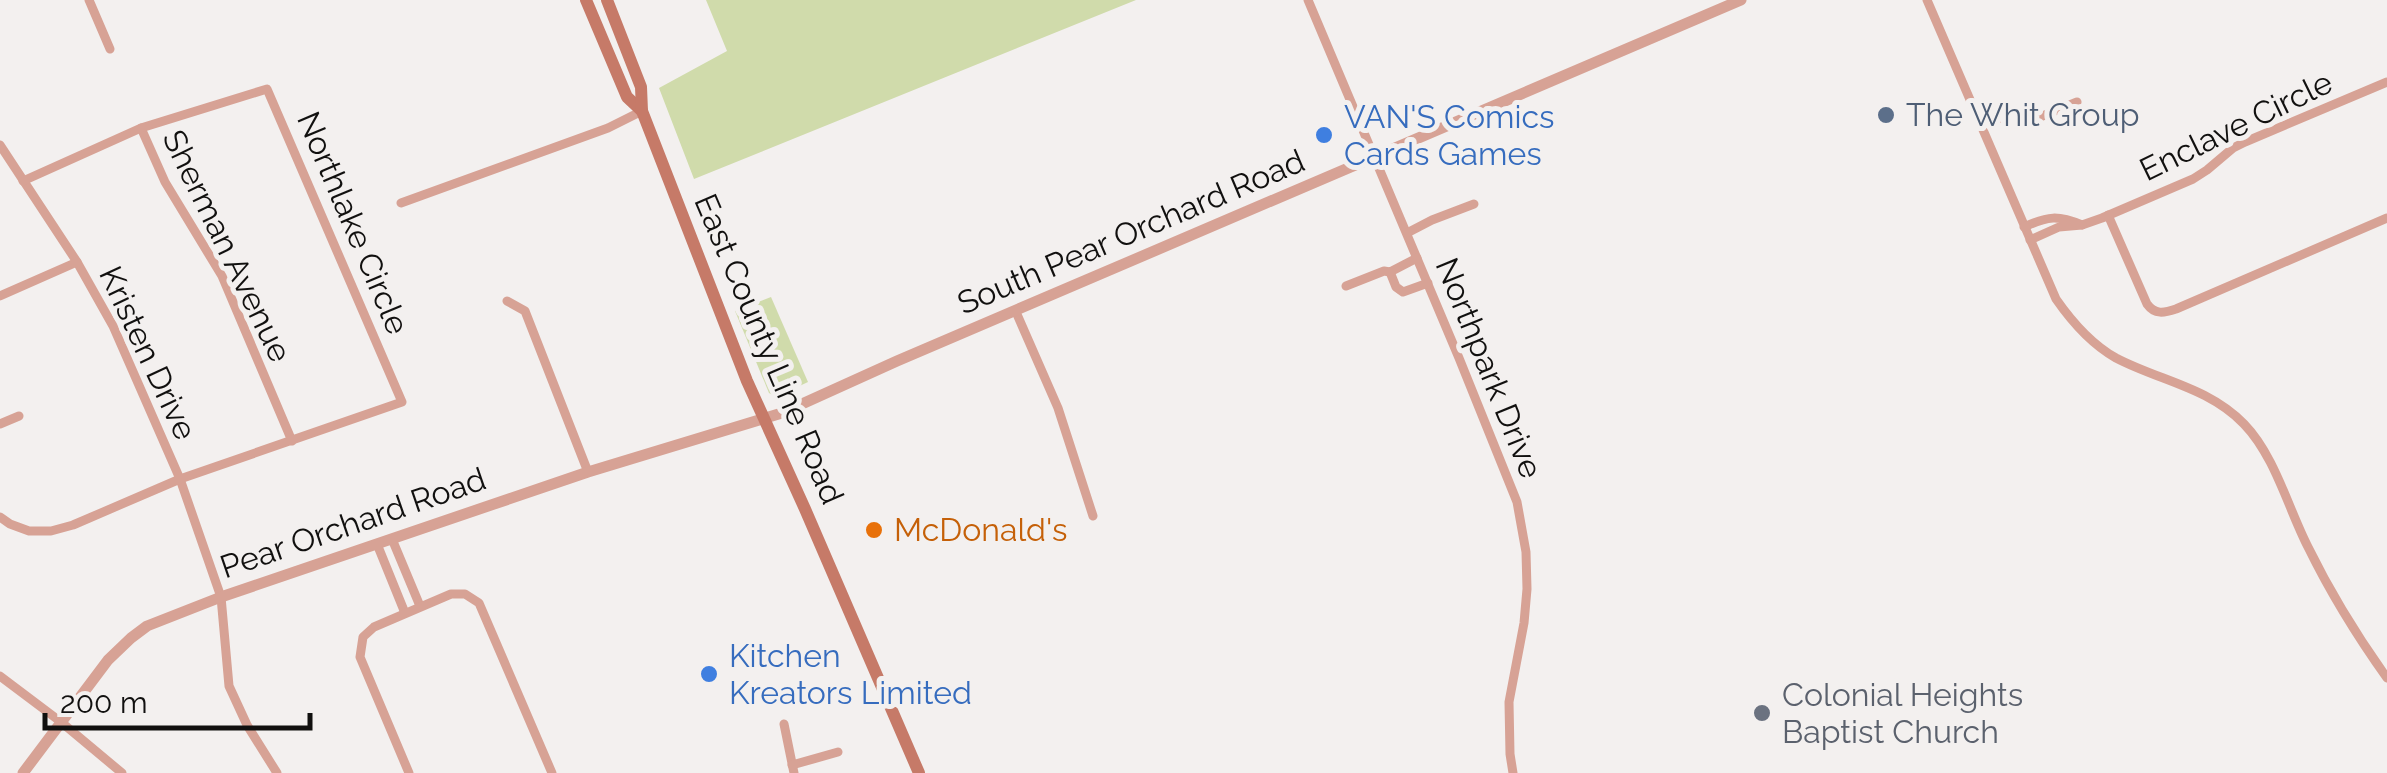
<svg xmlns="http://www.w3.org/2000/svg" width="2387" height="773" viewBox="0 0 2387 773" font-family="Raleway,sans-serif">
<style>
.green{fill:#d0dbab}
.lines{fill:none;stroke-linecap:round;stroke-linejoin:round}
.minor{stroke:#d7a295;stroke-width:9}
.tertiary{stroke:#d7a295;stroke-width:11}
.secondary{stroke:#c67a68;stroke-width:12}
.service-dot{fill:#5c6f8a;stroke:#f3f0ef;stroke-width:4}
.shop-dot{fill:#3f7fe0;stroke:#f3f0ef;stroke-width:4}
.food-dot{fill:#e8710a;stroke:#f3f0ef;stroke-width:4}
.worship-dot{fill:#6b7280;stroke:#f3f0ef;stroke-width:4}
.labels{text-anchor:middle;stroke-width:10;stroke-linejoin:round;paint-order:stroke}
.service-label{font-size:32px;fill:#4e5e75;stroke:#f3f0ef;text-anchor:start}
.shop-label{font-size:32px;fill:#366cbe;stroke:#f3f0ef;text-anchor:start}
.street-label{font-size:32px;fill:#11100f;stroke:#f3f0ef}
.food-label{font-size:32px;fill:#c56008;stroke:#f3f0ef;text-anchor:start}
.worship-label{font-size:32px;fill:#5b616d;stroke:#f3f0ef;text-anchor:start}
</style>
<rect width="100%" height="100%" fill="#f3f0ef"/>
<!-- green -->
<g class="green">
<polygon points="706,0 1136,0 694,179 659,88 727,51"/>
<polygon points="771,297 808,382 776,397 769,393 735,311"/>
</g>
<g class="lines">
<!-- minor -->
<g class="minor">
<polyline points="89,0 110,49"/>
<polyline points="1308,0 1459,358 1517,502 1526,552 1527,589 1524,623 1509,702 1510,754 1513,773"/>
<path d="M 1927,0 L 2056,299 C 2072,322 2091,344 2116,358 C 2160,381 2208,387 2244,424 C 2275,456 2288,508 2308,547 C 2331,594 2357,636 2387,678"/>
<polyline points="1978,119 2040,117 2077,102"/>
<polyline points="141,128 165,182 222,276 292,441"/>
<polyline points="0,145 77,262 113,326 180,479 221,597 229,686 247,725 277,773"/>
<polyline points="401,203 608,128 642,111"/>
<path d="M 2108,215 L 2147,304 C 2155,315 2164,313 2176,309 L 2387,218"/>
<polyline points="2082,225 2102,218 2193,179 2207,170 2233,148 2245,142 2387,82"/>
<path d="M 2024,227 C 2048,216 2058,215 2082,225 L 2059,227 L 2030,240"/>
<polyline points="1407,233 1432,220 1474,204"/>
<polyline points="1390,272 1396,287 1403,292 1428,283"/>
<polyline points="1346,286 1384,271 1390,272 1417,258"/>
<polyline points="0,296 77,262"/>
<polyline points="507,301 525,311 588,472"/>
<polyline points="1016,312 1058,408 1093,516"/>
<polyline points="0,424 19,416"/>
<polyline points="0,517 10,524 29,531 51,531 73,525 180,479 402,402 267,89 141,128 23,181"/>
<polyline points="392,539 420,606"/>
<polyline points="377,544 405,613"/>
<polyline points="0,676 61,722 122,773"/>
<polyline points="784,724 794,773"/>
<polyline points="792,765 838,752"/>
<polyline points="409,773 360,657 363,637 374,627 451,594 465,594 479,603 552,773"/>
</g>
<!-- tertiary -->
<polyline class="tertiary" points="23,773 108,660 131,638 147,626 221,597 588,472 782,413 897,361 1741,0"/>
<!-- secondary -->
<g class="secondary">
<polyline points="586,0 627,97 642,111"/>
<polyline points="607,0 641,87 642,111 747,381 805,509 919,773"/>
</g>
</g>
<!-- markers -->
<circle class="service-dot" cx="1886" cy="115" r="10"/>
<g class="shop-dot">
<circle cx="1324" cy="135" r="10"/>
<circle cx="709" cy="674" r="10"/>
</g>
<circle class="food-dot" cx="874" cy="530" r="10"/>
<circle class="worship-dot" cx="1762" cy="713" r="10"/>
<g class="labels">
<!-- service labels -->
<g class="service-label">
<text x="1906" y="126">The Whit Group</text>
</g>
<!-- shop labels -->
<g class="shop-label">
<text x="1344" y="128">VAN'S Comics<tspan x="1344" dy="37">Cards Games</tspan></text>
<text x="729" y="667">Kitchen<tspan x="729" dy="37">Kreators Limited</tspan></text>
</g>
<!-- street labels -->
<g class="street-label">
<text transform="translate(2236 126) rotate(-26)" y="11">Enclave Circle</text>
<text transform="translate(353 223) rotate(67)" y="11">Northlake Circle</text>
<text transform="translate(1131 232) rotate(-23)" y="11">South Pear Orchard Road</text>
<text transform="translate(227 246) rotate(64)" y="11">Sherman Avenue</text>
<text transform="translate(769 349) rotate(67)" y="11">East County Line Road</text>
<text transform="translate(148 353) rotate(65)" y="11">Kristen Drive</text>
<text transform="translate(1489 368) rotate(68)" y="11">Northpark Drive</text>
<text transform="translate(353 523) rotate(-19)" y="11">Pear Orchard Road</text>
</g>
<!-- food labels -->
<g class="food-label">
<text x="894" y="541">McDonald's</text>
</g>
<!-- worship labels -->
<g class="worship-label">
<text x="1782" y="706">Colonial Heights<tspan x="1782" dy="37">Baptist Church</tspan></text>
</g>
</g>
<!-- scale -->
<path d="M45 713v15h265v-15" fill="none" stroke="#11100f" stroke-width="5"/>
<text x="60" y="713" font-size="30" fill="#11100f" stroke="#f3f0ef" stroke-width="8" paint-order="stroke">200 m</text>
</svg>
